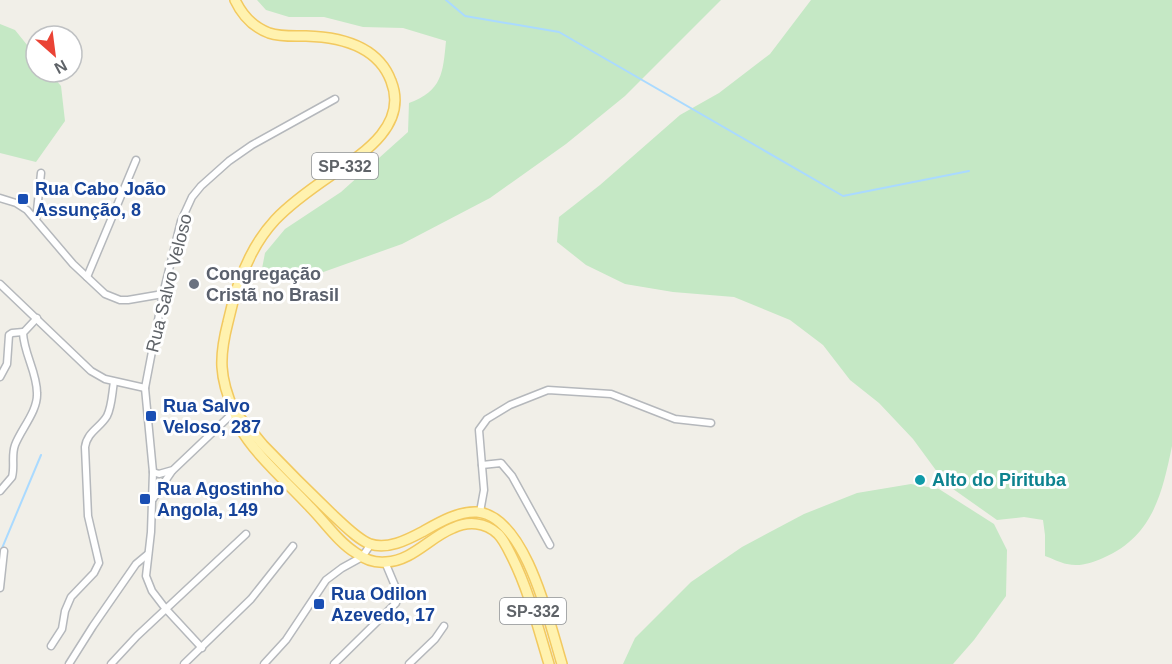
<svg xmlns="http://www.w3.org/2000/svg" width="1172" height="664" viewBox="0 0 1172 664" font-family="Helvetica,sans-serif">
<style>
.green{fill:#c5e8c5}
.lines{fill:none;stroke-linecap:round;stroke-linejoin:round}
.stream{stroke:#aadaff;stroke-width:2}
.minor-casing{stroke:#b5b8bc;stroke-width:9}
.primary-casing{stroke:#f2c960;stroke-width:12}
.minor{stroke:#fff;stroke-width:6}
.primary{stroke:#fff2af;stroke-width:9}
.transit-dot{fill:#1a4fb4;stroke:#fff;stroke-width:2}
.worship-dot{fill:#6b7280;stroke:#fff;stroke-width:2}
.culture-dot{fill:#0f9aa8;stroke:#fff;stroke-width:2}
.labels{text-anchor:middle;stroke-width:6;stroke-linejoin:round;paint-order:stroke}
.shield{fill:#fff;stroke:#8f9295;stroke-width:1.5}
.shield-label{font-size:16px;font-weight:bold;fill:#5f6368}
.transit-label{font-size:18px;font-weight:bold;fill:#164399;stroke:#fff;text-anchor:start}
.worship-label{font-size:18px;font-weight:bold;fill:#5b616d;stroke:#fff;text-anchor:start}
.street-label{font-size:18px;fill:#5f6368;stroke:#fff}
.culture-label{font-size:18px;font-weight:bold;fill:#0d838f;stroke:#fff;text-anchor:start}
</style>
<rect width="100%" height="100%" fill="#f1efe8"/>
<!-- green -->
<g class="green">
<path d="M 257,0 L 721,0 L 625,96 L 566,144 L 490,198 L 402,244 L 315,275 L 260,279 L 265,253 L 285,229 L 341,192 L 408,132 L 409,103 C 442,91 443,73 446,41 L 403,28 L 363,27 L 324,17 L 289,17 L 266,10 Z"/>
<path d="M 811,0 L 1172,0 L 1172,446 C 1162,495 1152,537 1103,558 C 1091,563 1080,567 1067,564 C 1060,563 1052,558 1045,556 L 1045,535 L 1043,520 L 1024,517 L 997,520 L 946,484 L 913,439 L 879,403 L 850,380 L 823,345 L 790,320 L 734,297 L 673,292 L 625,284 L 586,265 L 557,242 L 559,217 L 600,185 L 680,115 L 719,93 L 770,54 Z"/>
<polygon points="0,24 15,30 36,56 36,72 49,72 61,86 65,121 36,162 0,153"/>
<polygon points="911,484 939,489 994,524 1007,550 1006,596 974,640 953,664 623,664 635,638 691,582 742,547 804,514 857,493"/>
</g>
<g class="lines">
<!-- stream -->
<g class="stream">
<polyline points="446,0 465,16 559,32 843,196 969,171"/>
<polyline points="0,553 41,455"/>
</g>
<defs>
<g id="minor">
<polyline points="0,198 16,203 27,210 73,264 105,294 120,300 128,300 163,294"/>
<polyline points="36,220 41,173"/>
<polyline points="87,277 136,160"/>
<polyline points="0,284 91,371 105,379 145,388"/>
<polyline points="0,377 7,364 9,335 12,333 23,332"/>
<polyline points="482,465 501,463 512,476 550,545"/>
<polyline points="153,472 159,474 173,470 234,412"/>
<path d="M 0,491 L 12,477 C 15,466 11,456 15,445 C 21,429 38,411 37,393 C 37,372 24,354 23,333 L 37,318"/>
<polyline points="153,499 172,471"/>
<polyline points="480,512 484,490 479,430 487,419 510,405 548,390 611,394 675,419 711,423"/>
<polyline points="0,588 4,551"/>
<path d="M 51,646 L 62,629 L 65,611 L 71,597 L 94,573 L 99,563 L 88,516 L 85,447 C 87,432 100,428 107,416 C 112,406 112,393 114,382"/>
<polyline points="202,648 165,608 152,591 146,576 151,532 153,472 145,388 163,294 181,221 192,197 201,186 229,161 252,145 335,99"/>
<polyline points="69,664 93,626 136,564 148,554"/>
<polyline points="111,664 137,636 246,534"/>
<polyline points="184,664 251,599 293,546"/>
<polyline points="264,664 286,640 326,580 342,568 362,557 371,544"/>
<polyline points="334,664 396,603 398,593 385,562"/>
<polyline points="409,664 435,639 444,626"/>
</g>
<g id="primary">
<path d="M 235,0 C 242,15 253,27 269,33 C 281,37 294,36 306,36 C 340,37 378,46 391,81 C 409,126 361,155 330,176 C 311,189 291,203 275,220 C 249,248 236,285 228,322 C 219,357 219,377 234,411 C 236,416 237,421 239,426 C 255,455 288,483 310,507 C 325,522 338,542 356,553 C 364,559 375,563 386,562 C 412,561 430,537 453,528 C 468,521 485,522 498,534 C 504,540 508,549 512,557 C 529,591 538,628 549,664"/>
<path d="M 236,414 C 246,424 254,434 263,445 C 286,469 310,493 334,516 C 344,525 357,539 370,544 C 387,550 407,540 422,532 C 438,523 458,511 477,512 C 526,516 550,625 562,664"/>
</g>
</defs>
<!-- minor casing -->
<use href="#minor" class="minor-casing"/>
<!-- primary casing -->
<use href="#primary" class="primary-casing"/>
<!-- minor -->
<use href="#minor" class="minor"/>
<!-- primary -->
<use href="#primary" class="primary"/>
</g>
<!-- markers -->
<g class="transit-dot">
<rect x="17" y="193" width="12" height="12" rx="3"/>
<rect x="145" y="410" width="12" height="12" rx="3"/>
<rect x="139" y="493" width="12" height="12" rx="3"/>
<rect x="313" y="598" width="12" height="12" rx="3"/>
</g>
<circle class="worship-dot" cx="194" cy="284" r="6"/>
<circle class="culture-dot" cx="920" cy="480" r="6"/>
<g class="labels">
<!-- shield labels -->
<g class="shield">
<rect x="312" y="153" width="66" height="26" rx="4.5"/>
<rect x="500" y="598" width="66" height="26" rx="4.5"/>
</g>
<g class="shield-label">
<text x="345" y="172">SP-332</text>
<text x="533" y="617">SP-332</text>
</g>
<!-- transit labels -->
<g class="transit-label">
<text x="35" y="195">Rua Cabo João<tspan x="35" dy="21">Assunção, 8</tspan></text>
<text x="163" y="412">Rua Salvo<tspan x="163" dy="21">Veloso, 287</tspan></text>
<text x="157" y="495">Rua Agostinho<tspan x="157" dy="21">Angola, 149</tspan></text>
<text x="331" y="600">Rua Odilon<tspan x="331" dy="21">Azevedo, 17</tspan></text>
</g>
<!-- worship labels -->
<g class="worship-label">
<text x="206" y="280">Congregação<tspan x="206" dy="21">Cristã no Brasil</tspan></text>
</g>
<!-- street labels -->
<g class="street-label">
<text transform="translate(169 283) rotate(-76)" y="6">Rua Salvo Veloso</text>
</g>
<!-- culture labels -->
<g class="culture-label">
<text x="932" y="486">Alto do Pirituba</text>
</g>
</g>
<!-- north arrow -->
<g transform="translate(54 54) rotate(152)"><circle r="28" fill="#ffffff" stroke="#bfc1c3" stroke-width="1.5"/>
<path d="M0-4.5L10 22L0 15L-10 22Z" fill="#ea4335"/>
<text y="-9" font-size="16" font-weight="bold" text-anchor="middle" fill="#5f6368">N</text>
</g>
</svg>
